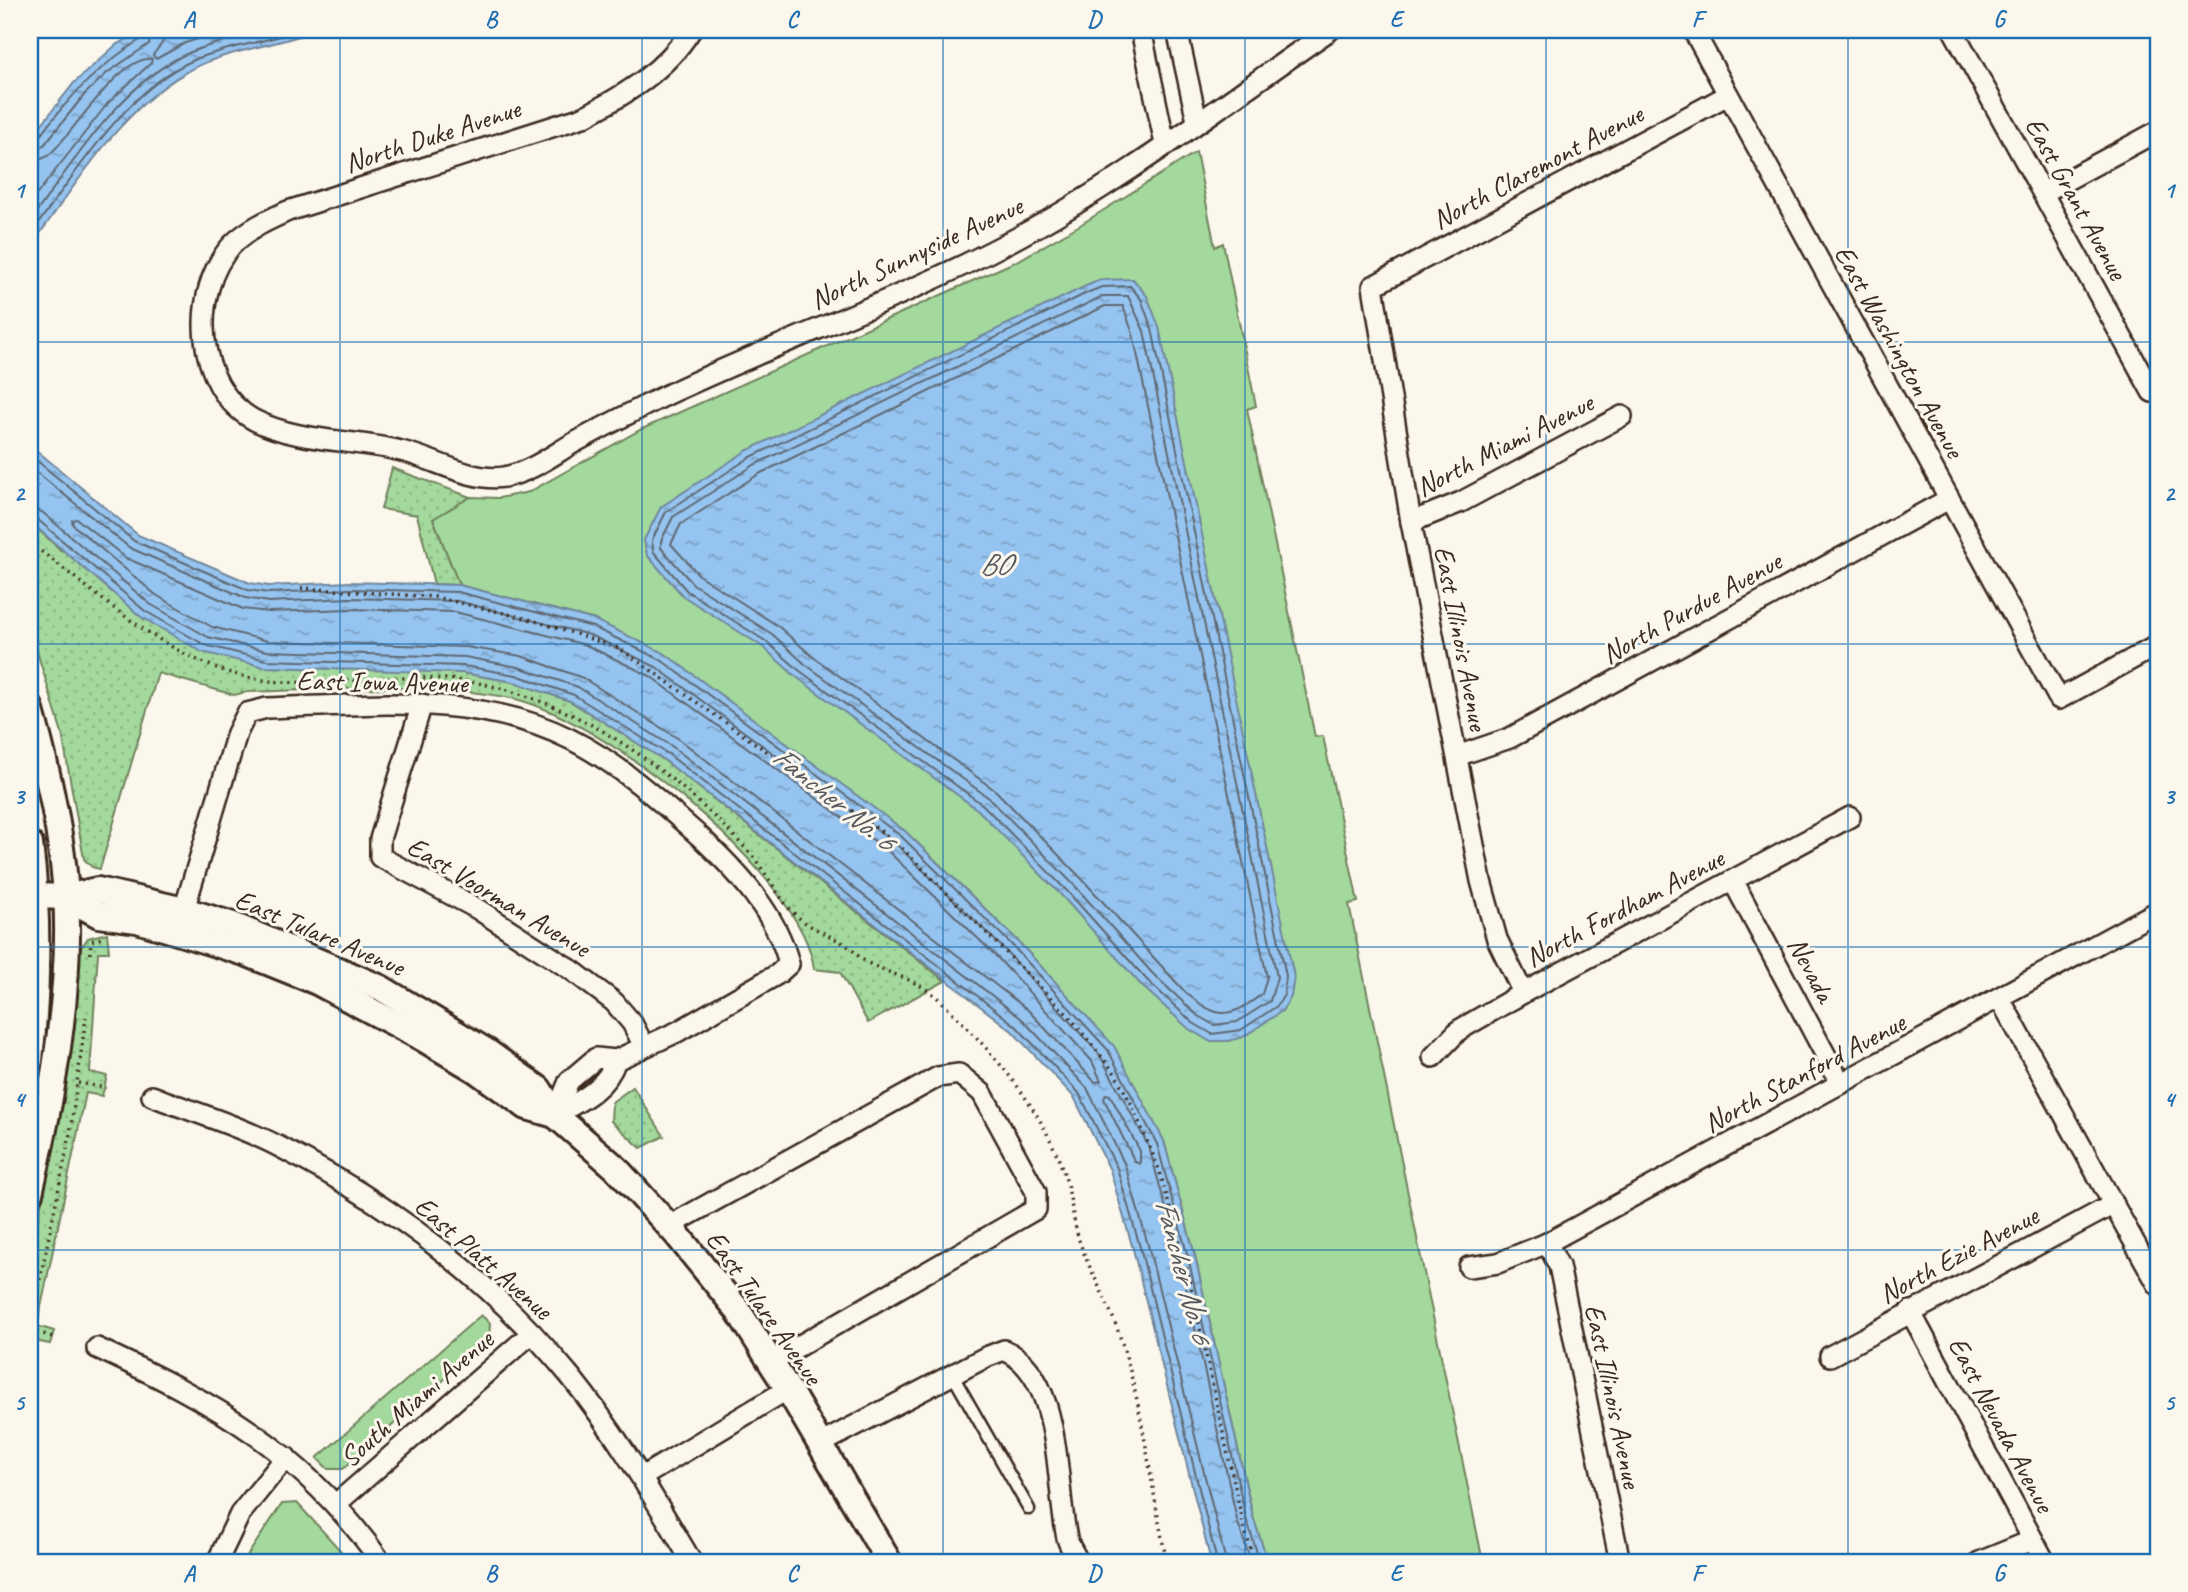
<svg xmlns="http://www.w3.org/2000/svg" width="2188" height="1592" viewBox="0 0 2188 1592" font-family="Caveat,sans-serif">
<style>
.grass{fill:#a3d99c;stroke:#6f825d;stroke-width:2}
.park{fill:url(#park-dots);stroke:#6f825d;stroke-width:2}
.water{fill:url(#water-ripples);stroke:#71869c;stroke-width:2}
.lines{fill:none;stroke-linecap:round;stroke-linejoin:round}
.shore{stroke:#5f6872;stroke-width:2}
.service-casing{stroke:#3b2a1e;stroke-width:15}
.minor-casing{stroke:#3b2a1e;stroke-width:24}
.tertiary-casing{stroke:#3b2a1e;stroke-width:30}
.path{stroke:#3b2a1e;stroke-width:3.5;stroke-dasharray:2 5;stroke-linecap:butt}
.service{stroke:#fbf7ec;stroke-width:10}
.minor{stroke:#fbf7ec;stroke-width:19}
.tertiary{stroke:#fbf7ec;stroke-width:24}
.grid{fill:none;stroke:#1f6fb2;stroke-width:2;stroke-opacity:0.55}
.labels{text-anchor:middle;stroke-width:6;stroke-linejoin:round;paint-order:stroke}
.street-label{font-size:28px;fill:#3b2a1e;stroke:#fbf7ec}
.water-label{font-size:30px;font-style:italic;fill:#56585d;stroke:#fbf7ec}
.neatline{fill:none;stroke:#1f6fb2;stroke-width:2.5}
.grid-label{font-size:23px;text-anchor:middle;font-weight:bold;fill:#1f6fb2}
</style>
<defs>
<pattern id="park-dots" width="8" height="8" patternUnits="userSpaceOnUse" patternTransform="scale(1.75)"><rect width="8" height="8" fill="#a3d99c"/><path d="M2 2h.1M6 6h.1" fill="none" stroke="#8dba86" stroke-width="1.8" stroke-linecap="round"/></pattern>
<pattern id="water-ripples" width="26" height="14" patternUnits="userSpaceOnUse" patternTransform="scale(1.75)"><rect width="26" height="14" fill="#95c4f0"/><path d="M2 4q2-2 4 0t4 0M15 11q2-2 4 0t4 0" fill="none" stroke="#7b9fc2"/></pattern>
</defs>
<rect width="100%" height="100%" fill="#fbf7ec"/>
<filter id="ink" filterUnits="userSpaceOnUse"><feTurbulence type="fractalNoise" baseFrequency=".0143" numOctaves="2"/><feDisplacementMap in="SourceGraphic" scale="14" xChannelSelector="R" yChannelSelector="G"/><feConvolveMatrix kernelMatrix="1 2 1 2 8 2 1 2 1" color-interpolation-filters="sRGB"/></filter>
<g filter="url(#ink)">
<!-- grass -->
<g class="grass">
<polygon points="1196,152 1215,247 1223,243 1256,406 1247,409 1315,737 1323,736 1358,902 1349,904 1483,1562 1268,1562 1253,1517 1195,1256 1164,1141 1113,1046 1015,938 905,831 595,620 459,585 433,518 470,497 499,498 529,492 640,430 1019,260 1080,225"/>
<polygon points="481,1315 490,1323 489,1340 343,1469 328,1469 317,1458"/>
<polygon points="297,1503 351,1562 243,1562 282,1504"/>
</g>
<!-- park -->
<g class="park">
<polygon points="392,468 470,497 433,519 459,585 434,584 417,515 381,509"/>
<path d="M 30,522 L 61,550 L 407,669 L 463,673 L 514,682 L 570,701 L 664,760 L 945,981 L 868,1023 L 840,972 L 814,969 C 803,875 596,712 506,697 C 421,682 333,690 247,692 L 234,695 L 158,673 L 100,869 L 92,867 L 84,859 L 62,733 L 30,629 Z"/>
<polygon points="107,933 109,952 98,952 90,1072 107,1076 102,1096 86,1093 37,1326 54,1331 50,1344 34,1341 30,1362 30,1262 68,1065 77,953 88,938"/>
<polygon points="633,1087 664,1136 641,1148 611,1121 612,1102"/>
</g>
<!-- water -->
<g class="water">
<path d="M 145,30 L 316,30 C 277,46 231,49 194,68 C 123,104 76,185 30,247 L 30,139 L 74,83 L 117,44 Z"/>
<polygon points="1133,279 1147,296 1159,327 1294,977 1291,997 1282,1011 1243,1037 1229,1041 1209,1041 1189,1029 1141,985 1063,897 978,810 795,676 763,647 683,596 647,555 644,540 661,507 746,451 1086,286 1100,280"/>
<polygon points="30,445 138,535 250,583 269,586 349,582 459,585 595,620 664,653 905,831 1015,938 1114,1046 1164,1141 1195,1256 1253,1517 1268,1562 1211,1562 1133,1249 1110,1170 1074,1097 1012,1031 664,760 570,701 514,682 463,673 265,667 202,652 141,617 30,522"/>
</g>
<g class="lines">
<!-- shore -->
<g class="shore">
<polyline points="165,30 162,43 153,55 156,59 185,43 227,30"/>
<path d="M 30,141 L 38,139 C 67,98 100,64 143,38 L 146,30"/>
<polyline points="30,150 44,145 85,94 107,73 149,44 154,30"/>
<path d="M 30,161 C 37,161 44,159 50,154 C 72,135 120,55 152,59 L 151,63 L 108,103 L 30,203"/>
<path d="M 30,221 C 71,165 125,78 191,52 C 216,42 243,36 268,30"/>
<path d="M 30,235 C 72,178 127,88 194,60 C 227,46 265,43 298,30"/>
<polygon points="1130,286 1141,299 1152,329 1286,976 1284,995 1277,1006 1241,1030 1212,1034 1193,1023 1147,980 1068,892 983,805 800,671 767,642 687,591 653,551 652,540 666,512 749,458 1089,292 1102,287"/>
<polygon points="1103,296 1128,296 1144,331 1277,977 1270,1001 1237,1022 1214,1025 1198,1016 1153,974 1075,886 989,798 805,664 772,634 693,584 661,548 661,541 673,517 754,465"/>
<path d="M 1105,306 L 1123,306 L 1133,334 L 1267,977 L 1262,994 C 1229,1020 1218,1019 1186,993 L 1082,879 L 996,791 L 812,656 L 778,626 L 700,576 L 671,544 L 681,524 L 759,474 Z"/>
<polyline points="30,455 134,541 248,590 269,593 349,589 458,592 593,627 661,660 901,836 1010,943 1108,1050 1157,1144 1188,1257 1246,1518 1260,1562"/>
<polyline points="30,467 130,548 246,598 269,602 349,598 457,601 590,635 656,667 895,843 1004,949 1100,1055 1149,1147 1180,1259 1237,1520 1251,1562"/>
<polyline points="30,509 42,512 150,604 208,637 267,651 465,657 518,667 578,687 673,747 1022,1019 1087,1088 1125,1165 1148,1245 1226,1562"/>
<polyline points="30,518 37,519 145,611 205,645 266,660 464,666 516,675 574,695 668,754 1016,1026 1079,1093 1117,1168 1140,1247 1217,1562"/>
<polygon points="77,519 126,558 243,609 269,612 349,609 455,612 586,645 650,676 888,851 996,956 1092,1061 1101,1081 1095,1082 1028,1010 679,739 583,678 521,656 466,647 268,641 212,627 156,595 73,525 72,520"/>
<polygon points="1106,1094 1110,1095 1140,1151 1140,1164 1135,1162 1104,1099"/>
</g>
<defs>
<polyline id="service" points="952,1374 1029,1509"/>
<g id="minor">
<path d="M 691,30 C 665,71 625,95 583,117 L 288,211 C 268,220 248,229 232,245 C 189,292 195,388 254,420 C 299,443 357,439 405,452 C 436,460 472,482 504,477 C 528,473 550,457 570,445 C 605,426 639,408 675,391 C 786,339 902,299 1011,241 C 1124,181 1225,102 1330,30"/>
<polyline points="1141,30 1165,144"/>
<polyline points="1177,30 1197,121"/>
<polyline points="1693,30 2059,699 2158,645"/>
<polyline points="1953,30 2152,392 2158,389"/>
<polyline points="2043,193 2158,131"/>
<polyline points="1411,522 1461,502 1622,416"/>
<polyline points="422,704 380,839 380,857 476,908 573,971 614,1002 632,1023 644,1046"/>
<polyline points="1457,756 1510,738 1949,499"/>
<polyline points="1733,881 1841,1084"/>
<path d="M 184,910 L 237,733 L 247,713 L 267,708 C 369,705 476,692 570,739 C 618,763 659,800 698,835 C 735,869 777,913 789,964 L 778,974 L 677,1032 L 616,1060 L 596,1058 L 569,1081 L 555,1115"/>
<polyline points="1523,993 1497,939 1481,881 1411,522 1373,286 1728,95"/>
<polyline points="2000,999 2158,1285"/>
<polyline points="1433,1057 1459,1030 1523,993 1850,817"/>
<path d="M 152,1096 C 193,1112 237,1125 276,1145 C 388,1202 489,1278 570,1376 C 617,1434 654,1498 692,1562"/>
<path d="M 555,1115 C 581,1101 607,1088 616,1060"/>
<polyline points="669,1226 938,1077 959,1074 982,1093 1036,1192 1036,1209 771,1362"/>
<polyline points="1547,1243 1559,1266 1620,1562"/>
<polyline points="1469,1267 1498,1263 1547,1243 2158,911"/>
<polyline points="1910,1311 2045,1562"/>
<path d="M 97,1348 C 216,1403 304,1452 381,1562"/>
<polyline points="1830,1356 2114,1204"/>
<path d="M 820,1444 L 986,1357 L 1004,1350 C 1063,1375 1055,1484 1067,1538 C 1069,1546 1075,1555 1079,1562"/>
<polyline points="642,1477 788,1389"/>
<polyline points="336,1504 532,1333"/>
<polyline points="217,1562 240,1514 286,1457"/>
<polyline points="1979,1562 2033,1540"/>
</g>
<g id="tertiary">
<path d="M 30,707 C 47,767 62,833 66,896 C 72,987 51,1104 30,1193"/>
<path d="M 30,844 C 39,915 38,988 30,1060"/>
<polyline points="35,896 66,897 98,890 184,910 233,925 381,988 486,1051 539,1089 555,1115 616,1168 678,1236 737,1309 788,1389 889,1562"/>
<polyline points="66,897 99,915 137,920 177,932 248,954 317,982 422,1038 476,1070 527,1107 555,1115"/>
</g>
</defs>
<!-- service casing -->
<use href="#service" class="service-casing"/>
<!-- minor casing -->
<use href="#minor" class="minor-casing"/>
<!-- tertiary casing -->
<use href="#tertiary" class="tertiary-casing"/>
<!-- path -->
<g class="path">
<path d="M 30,543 C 106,599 185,679 285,682 C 352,684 421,670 487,685 C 590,708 676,774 747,850 C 766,870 778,899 798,917 C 813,930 833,936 849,947 C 856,953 860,959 868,963 C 895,976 920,980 942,1002 C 994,1054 1044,1108 1066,1180 C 1072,1202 1073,1224 1081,1246 C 1092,1275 1108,1302 1118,1331 C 1144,1406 1150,1486 1167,1562"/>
<polyline points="301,588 435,597 529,619 619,648 895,841 1068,1015 1114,1072 1131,1103 1159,1169 1188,1273 1244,1528 1255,1562"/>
<polyline points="90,954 91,941 102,938"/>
<polyline points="78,1083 106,1088"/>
<polyline points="30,1328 70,1134 86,1017"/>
<polyline points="30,1330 53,1337"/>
</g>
<!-- service -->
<use href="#service" class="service"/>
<!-- minor -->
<use href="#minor" class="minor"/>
<!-- tertiary -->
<use href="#tertiary" class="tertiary"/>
</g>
</g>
<!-- grid -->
<path class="grid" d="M 340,30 L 340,1562M 642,30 L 642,1562M 943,30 L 943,1562M 1245,30 L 1245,1562M 1546,30 L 1546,1562M 1848,30 L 1848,1562M 30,342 L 2158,342M 30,644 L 2158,644M 30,947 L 2158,947M 30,1250 L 2158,1250"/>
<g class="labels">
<!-- street labels -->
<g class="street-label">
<text transform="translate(432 135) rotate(-18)" y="10">North Duke Avenue</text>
<text transform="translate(1537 166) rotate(-28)" y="10">North Claremont Avenue</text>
<text transform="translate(2077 198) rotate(61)" y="10">East Grant Avenue</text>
<text transform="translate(916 252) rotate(-25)" y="10">North Sunnyside Avenue</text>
<text transform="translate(1900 351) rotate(61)" y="10">East Washington Avenue</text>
<text transform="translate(1504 444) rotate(-27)" y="10">North Miami Avenue</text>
<text transform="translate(1691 607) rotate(-29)" y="10">North Purdue Avenue</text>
<text transform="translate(1462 638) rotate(79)" y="10">East Illinois Avenue</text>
<text transform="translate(382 681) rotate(1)" y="10">East Iowa Avenue</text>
<text transform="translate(499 896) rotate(31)" y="10">East Voorman Avenue</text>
<text transform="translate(1624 907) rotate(-28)" y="10">North Fordham Avenue</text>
<text transform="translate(320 932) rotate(23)" y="10">East Tulare Avenue</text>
<text transform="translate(1812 969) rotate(62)" y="10">Nevada</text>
<text transform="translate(1804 1072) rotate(-28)" y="10">North Stanford Avenue</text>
<text transform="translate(1958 1254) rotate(-28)" y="10">North Ezie Avenue</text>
<text transform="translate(484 1257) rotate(41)" y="10">East Platt Avenue</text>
<text transform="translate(765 1307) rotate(55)" y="10">East Tulare Avenue</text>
<text transform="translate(1614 1396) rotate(78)" y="10">East Illinois Avenue</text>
<text transform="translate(416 1398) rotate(-41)" y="10">South Miami Avenue</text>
<text transform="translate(2002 1424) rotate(62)" y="10">East Nevada Avenue</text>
</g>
<!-- water labels -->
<g class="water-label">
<text x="995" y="574">BO</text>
<text transform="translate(834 798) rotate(39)" y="10">Fancher No. 6</text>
<text transform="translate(1184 1271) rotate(75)" y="10">Fancher No. 6</text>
</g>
</g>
<!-- margin -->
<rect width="2188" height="1592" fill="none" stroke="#fbf7ec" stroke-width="77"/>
<rect x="38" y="38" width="2112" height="1516" class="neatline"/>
<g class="grid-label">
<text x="189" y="27">A</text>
<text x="491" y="27">B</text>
<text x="792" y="27">C</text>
<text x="1094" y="27">D</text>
<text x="1396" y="27">E</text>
<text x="1697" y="27">F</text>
<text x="1999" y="27">G</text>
<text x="19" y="198">1</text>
<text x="2169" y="198">1</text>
<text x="19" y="501">2</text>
<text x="2169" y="501">2</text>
<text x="19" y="804">3</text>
<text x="2169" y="804">3</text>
<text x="19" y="1107">4</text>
<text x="2169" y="1107">4</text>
<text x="19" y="1410">5</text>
<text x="2169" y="1410">5</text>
<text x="189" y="1581">A</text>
<text x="491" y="1581">B</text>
<text x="792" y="1581">C</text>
<text x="1094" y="1581">D</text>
<text x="1396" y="1581">E</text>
<text x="1697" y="1581">F</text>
<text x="1999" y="1581">G</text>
</g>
</svg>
